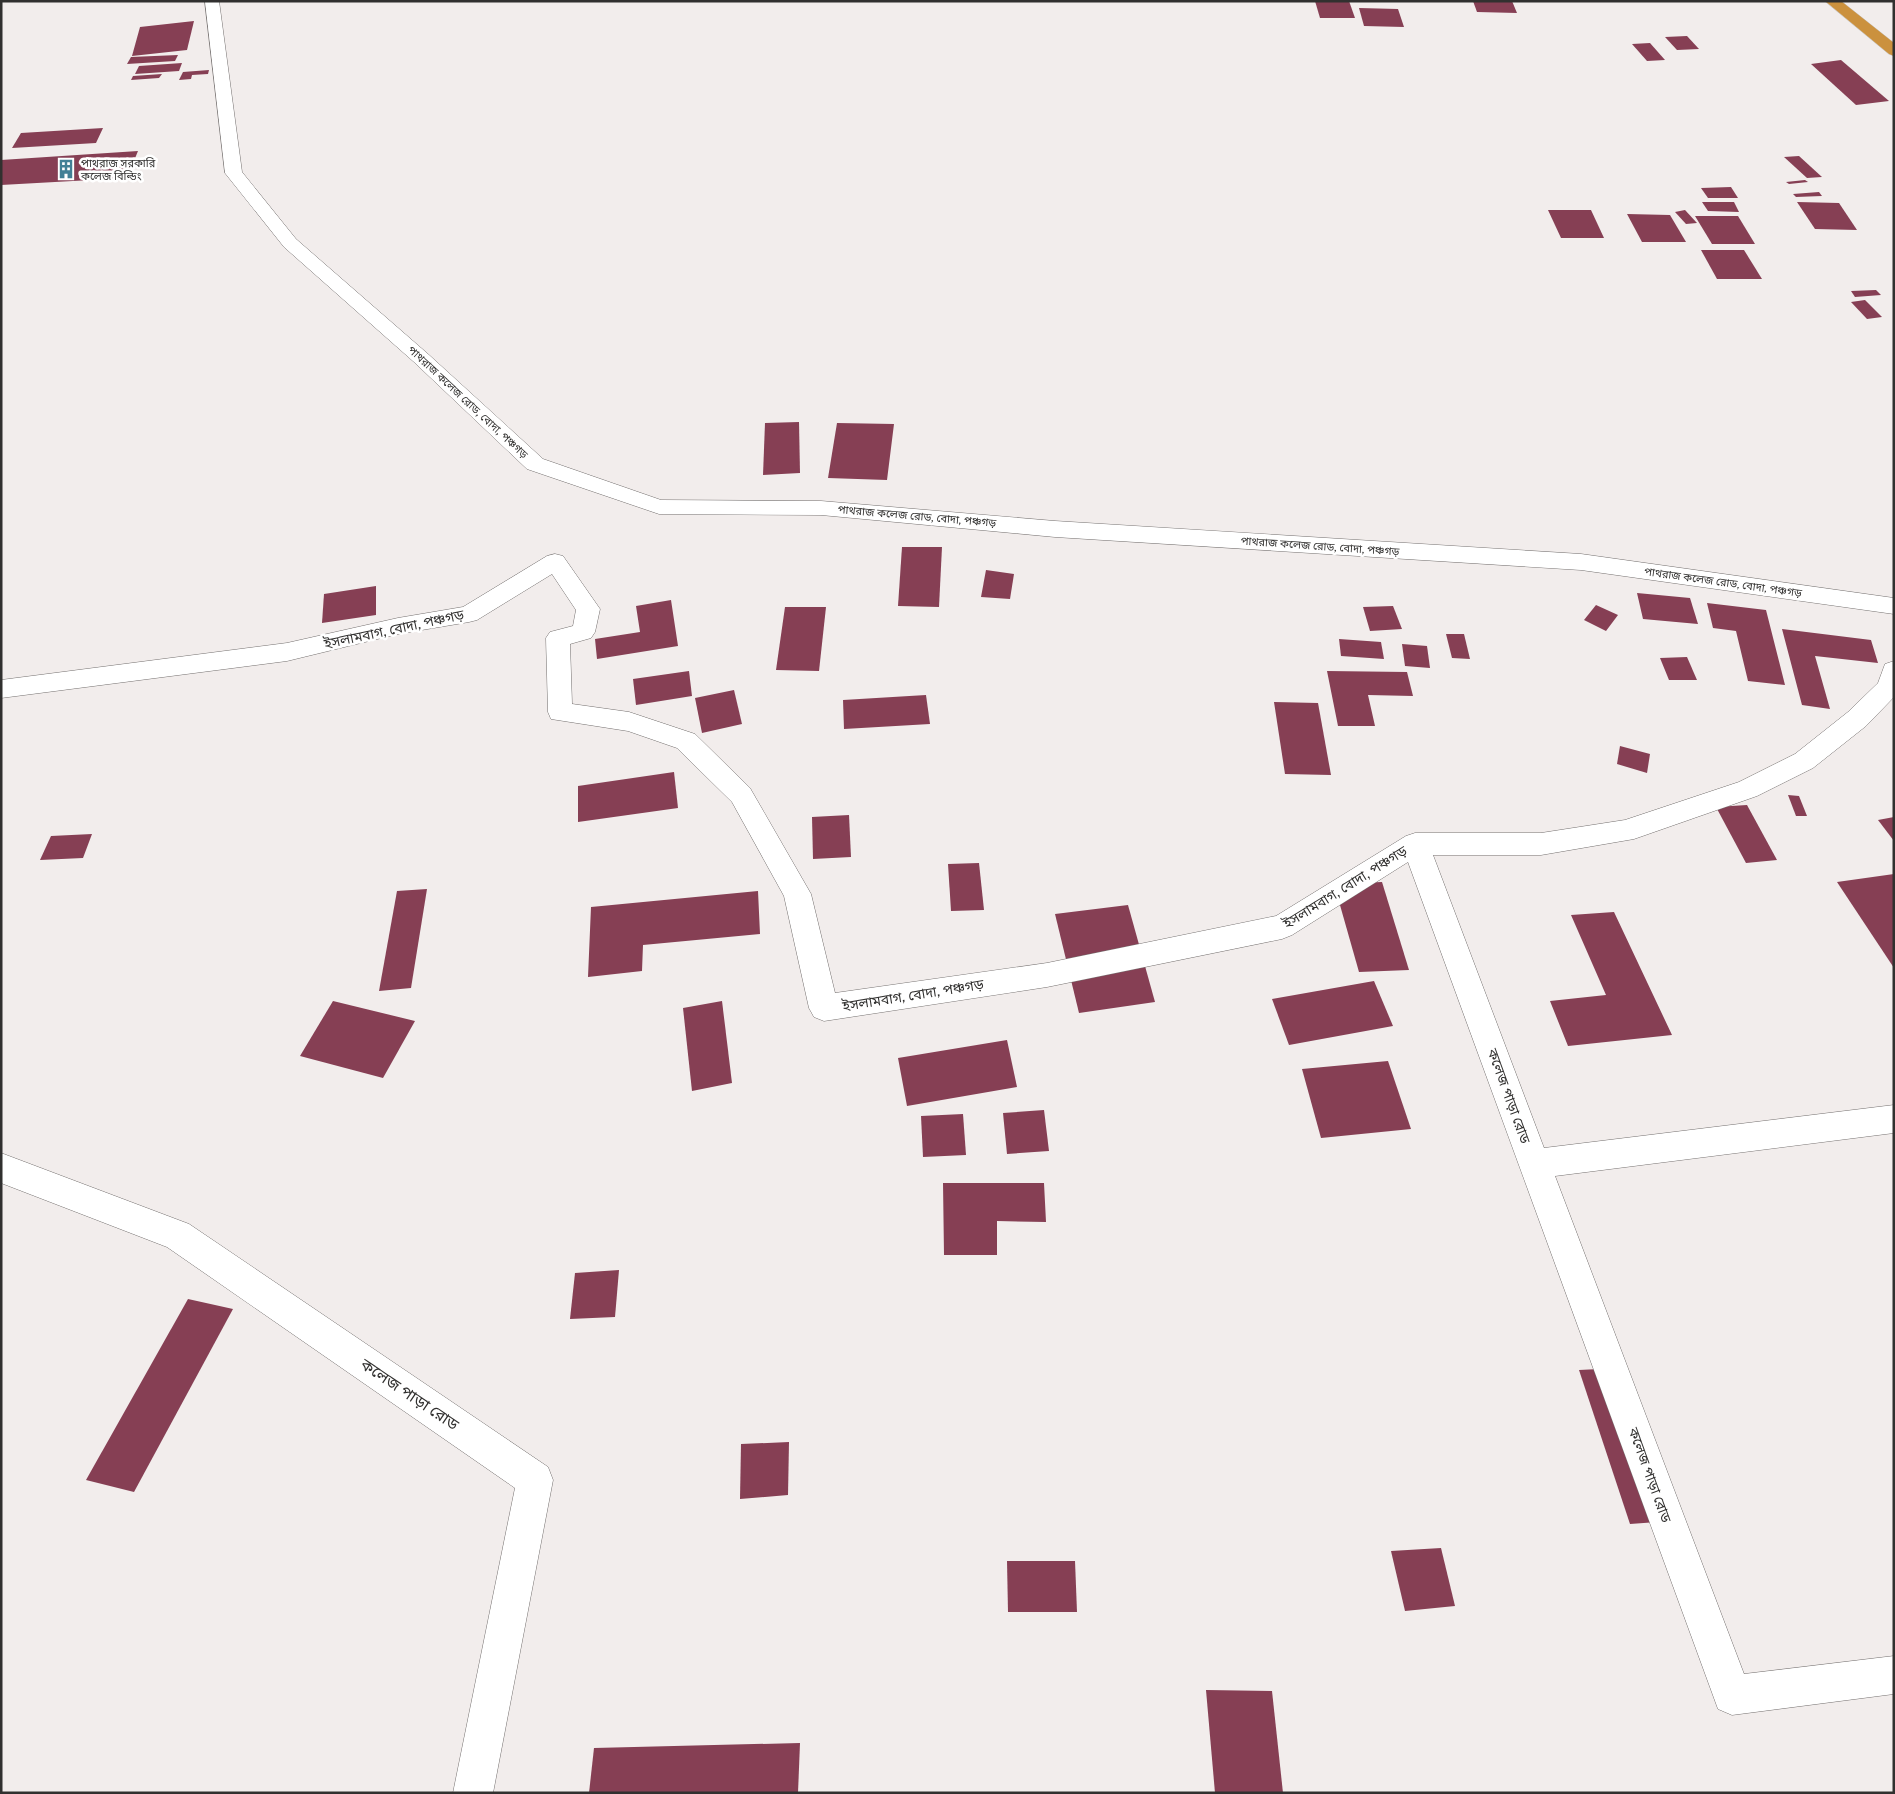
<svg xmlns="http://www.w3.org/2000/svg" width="1895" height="1794" viewBox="0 0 1895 1794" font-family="'Public Sans','Noto Sans Bengali',sans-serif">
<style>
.building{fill:#863f54}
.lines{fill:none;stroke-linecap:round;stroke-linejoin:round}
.minor-casing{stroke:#74706f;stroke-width:1}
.highway-casing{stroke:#c9c9c9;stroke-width:1}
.minor{fill:#fff;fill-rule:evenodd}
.highway{fill:#cb913e;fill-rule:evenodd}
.labels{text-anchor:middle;stroke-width:5;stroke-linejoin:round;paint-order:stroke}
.far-poi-label{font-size:11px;fill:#31302f;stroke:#fff;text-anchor:start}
.far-street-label{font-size:11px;fill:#31302f;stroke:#fff}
.street-label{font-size:14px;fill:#31302f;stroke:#fff}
.near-street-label{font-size:16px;fill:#31302f;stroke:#fff}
</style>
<rect width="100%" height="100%" fill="#f2edec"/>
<!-- building -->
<g class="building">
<polygon points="1315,1 1349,1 1355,18 1320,18"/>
<polygon points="1473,1 1512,1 1517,13 1477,12"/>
<polygon points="1359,8 1398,9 1404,27 1364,26"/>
<polygon points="194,21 187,50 132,56 140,27"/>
<polygon points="1687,36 1699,49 1677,50 1665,37"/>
<polygon points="1650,43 1665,60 1647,61 1632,44"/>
<polygon points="178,55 175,61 127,64 131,57"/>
<polygon points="1841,60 1889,101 1856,105 1811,64"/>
<polygon points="182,63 179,71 135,74 139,66"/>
<polygon points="209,70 208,74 192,75 191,79 179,80 183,72"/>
<polygon points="162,74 159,78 131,80 133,76"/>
<polygon points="103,128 96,143 12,148 21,133"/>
<polygon points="138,151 127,178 1,185 1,160"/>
<polygon points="1799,156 1822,177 1807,178 1784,157"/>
<polygon points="1805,180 1808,182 1789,184 1786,182"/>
<polygon points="1731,187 1738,198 1708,198 1701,188"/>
<polygon points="1819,192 1822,196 1796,197 1793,194"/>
<polygon points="1702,202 1734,202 1739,212 1708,211"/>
<polygon points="1797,202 1839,203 1857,230 1815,229"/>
<polygon points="1548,210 1591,210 1604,238 1561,238"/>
<polygon points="1685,210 1697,223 1686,224 1675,212"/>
<polygon points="1627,214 1670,215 1686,242 1642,242"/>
<polygon points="1695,216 1738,216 1755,244 1712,244"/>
<polygon points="1701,250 1744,250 1762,279 1717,279"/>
<polygon points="1876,290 1881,295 1855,297 1851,291"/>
<polygon points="1865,300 1882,317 1867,319 1851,302"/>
<polygon points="799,422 800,473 763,475 765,423"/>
<polygon points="837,423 894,424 887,480 828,478"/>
<polygon points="902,547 942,547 939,607 898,606"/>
<polygon points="986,570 1014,574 1010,599 981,597"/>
<polygon points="376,586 376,615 322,623 324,594"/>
<polygon points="1637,593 1690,598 1698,624 1643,619"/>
<polygon points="671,600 678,646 597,659 595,639 640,632 636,606"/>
<polygon points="1707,603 1766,610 1785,685 1748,681 1736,631 1713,628"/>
<polygon points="1596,605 1618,615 1606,631 1584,620"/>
<polygon points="1393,606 1402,629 1370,631 1363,607"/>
<polygon points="785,607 826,607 819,671 776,670"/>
<polygon points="1782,629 1871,640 1878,663 1815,656 1830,709 1802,705"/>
<polygon points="1446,634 1464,634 1470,659 1452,658"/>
<polygon points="1339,639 1381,642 1384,659 1341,656"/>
<polygon points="1402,644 1427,646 1430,668 1405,666"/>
<polygon points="1687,657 1697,680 1669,680 1660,658"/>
<polygon points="689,671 692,696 636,705 633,679"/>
<polygon points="1327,671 1407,672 1413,696 1368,695 1375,726 1338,726"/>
<polygon points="734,690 742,724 702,733 695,698"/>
<polygon points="926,695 930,724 844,729 843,700"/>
<polygon points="1274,702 1318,703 1331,775 1285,774"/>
<polygon points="1620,746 1650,754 1647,773 1617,764"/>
<polygon points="674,772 678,808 578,822 578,786"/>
<polygon points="1788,795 1799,796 1807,816 1796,816"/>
<polygon points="1747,805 1777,860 1746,863 1716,807"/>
<polygon points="849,815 851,857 813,859 812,817"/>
<polygon points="1894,817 1894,841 1878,820"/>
<polygon points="92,834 83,858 40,860 51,836"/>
<polygon points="979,863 984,910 951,911 948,864"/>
<polygon points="1894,874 1894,968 1837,882"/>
<polygon points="1382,882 1409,970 1359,972 1334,884"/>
<polygon points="427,889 411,988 379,991 397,891"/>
<polygon points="758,891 760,934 643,945 642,971 588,977 591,907"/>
<polygon points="1128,905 1155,1002 1079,1013 1055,914"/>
<polygon points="1614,912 1672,1035 1568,1046 1550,1001 1606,995 1571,915"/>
<polygon points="1374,981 1393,1026 1289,1045 1272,999"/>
<polygon points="333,1001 415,1021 383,1078 300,1056"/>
<polygon points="722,1001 732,1083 692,1091 683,1008"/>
<polygon points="1007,1040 1017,1087 907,1106 898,1058"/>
<polygon points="1388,1061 1411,1129 1321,1138 1302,1069"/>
<polygon points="1044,1110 1049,1151 1007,1154 1003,1113"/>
<polygon points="963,1114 966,1155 923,1157 921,1116"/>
<polygon points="943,1183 1044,1183 1046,1222 997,1221 997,1255 944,1255"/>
<polygon points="619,1270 615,1317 570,1319 575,1273"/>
<polygon points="188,1299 233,1309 134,1492 86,1480"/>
<polygon points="1619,1368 1671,1521 1630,1524 1579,1370"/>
<polygon points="789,1442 788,1495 740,1499 741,1444"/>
<polygon points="1441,1548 1455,1606 1405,1611 1391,1551"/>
<polygon points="1007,1561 1075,1561 1077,1612 1008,1612"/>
<polygon points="1206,1690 1272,1691 1283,1793 1215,1793"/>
<polygon points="800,1743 798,1793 589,1793 594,1748"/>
</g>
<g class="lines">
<defs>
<g id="minor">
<polygon points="205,1 219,1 242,172 296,239 428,354 543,459 661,500 821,501 1055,521 1581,554 1894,598 1894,614 1581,570 1055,537 821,515 659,514 527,469 414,362 284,247 225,173"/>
<polygon points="555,554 563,556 600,609 595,632 591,638 570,644 572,704 629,712 695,734 750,788 811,894 835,993 1047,963 1276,916 1406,836 1415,833 1541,833 1625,820 1739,782 1795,754 1848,712 1878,683 1885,664 1894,661 1894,697 1866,726 1813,768 1757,796 1634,839 1541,855 1433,855 1544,1148 1894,1105 1894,1133 1555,1176 1744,1674 1894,1656 1894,1694 1732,1715 1718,1709 1408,862 1292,935 1282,939 1047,987 824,1021 814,1017 809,1008 784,896 732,802 677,748 628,731 551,719 548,712 546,638 550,632 573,626 576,610 552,574 477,620 469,622 398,634 287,661 1,698 1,680 287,643 398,618 463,607 547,556"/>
<polygon points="1,1153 189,1224 548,1467 553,1480 493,1793 453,1793 515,1488 167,1247 1,1183"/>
</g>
<polygon id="highway" points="1825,1 1841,1 1894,43 1894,56 1889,54"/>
</defs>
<!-- minor casing -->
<use href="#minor" class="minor-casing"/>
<!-- highway casing -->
<use href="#highway" class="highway-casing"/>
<!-- minor -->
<use href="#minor" class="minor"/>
<!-- highway -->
<use href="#highway" class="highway"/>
</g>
<!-- icons -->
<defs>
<symbol id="building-bare" viewBox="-9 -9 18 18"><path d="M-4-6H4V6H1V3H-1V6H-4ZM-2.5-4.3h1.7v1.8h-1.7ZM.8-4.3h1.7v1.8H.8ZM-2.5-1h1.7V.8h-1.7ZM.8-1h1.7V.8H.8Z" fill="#428096" stroke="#fff" stroke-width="2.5" paint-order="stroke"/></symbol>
</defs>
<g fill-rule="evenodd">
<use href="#building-bare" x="52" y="155" width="28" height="28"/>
</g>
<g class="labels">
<!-- far-poi labels -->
<g class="far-poi-label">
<text x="81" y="167">পাথরাজ সরকারি<tspan x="81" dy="13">কলেজ বিল্ডিং</tspan></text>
</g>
<!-- far-street labels -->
<g class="far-street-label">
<text transform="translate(468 402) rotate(43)" y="4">পাথরাজ কলেজ রোড, বোদা, পঞ্চগড়</text>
<text transform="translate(917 516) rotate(5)" y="4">পাথরাজ কলেজ রোড, বোদা, পঞ্চগড়</text>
<text transform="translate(1320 546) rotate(4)" y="4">পাথরাজ কলেজ রোড, বোদা, পঞ্চগড়</text>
<text transform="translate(1723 582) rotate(8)" y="4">পাথরাজ কলেজ রোড, বোদা, পঞ্চগড়</text>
</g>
<!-- street labels -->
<g class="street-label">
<text transform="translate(394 629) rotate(-12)" y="5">ইসলামবাগ, বোদা, পঞ্চগড়</text>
<text transform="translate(1345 887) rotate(-32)" y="5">ইসলামবাগ, বোদা, পঞ্চগড়</text>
<text transform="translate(913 995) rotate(-9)" y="5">ইসলামবাগ, বোদা, পঞ্চগড়</text>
<text transform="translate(1509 1096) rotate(70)" y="5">কলেজ পাড়া রোড</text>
<text transform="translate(1650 1475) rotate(70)" y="5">কলেজ পাড়া রোড</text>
</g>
<!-- near-street labels -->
<g class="near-street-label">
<text transform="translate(410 1394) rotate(34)" y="6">কলেজ পাড়া রোড</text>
</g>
</g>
<!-- border -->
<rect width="1895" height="1794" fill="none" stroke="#31302f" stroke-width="5"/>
</svg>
